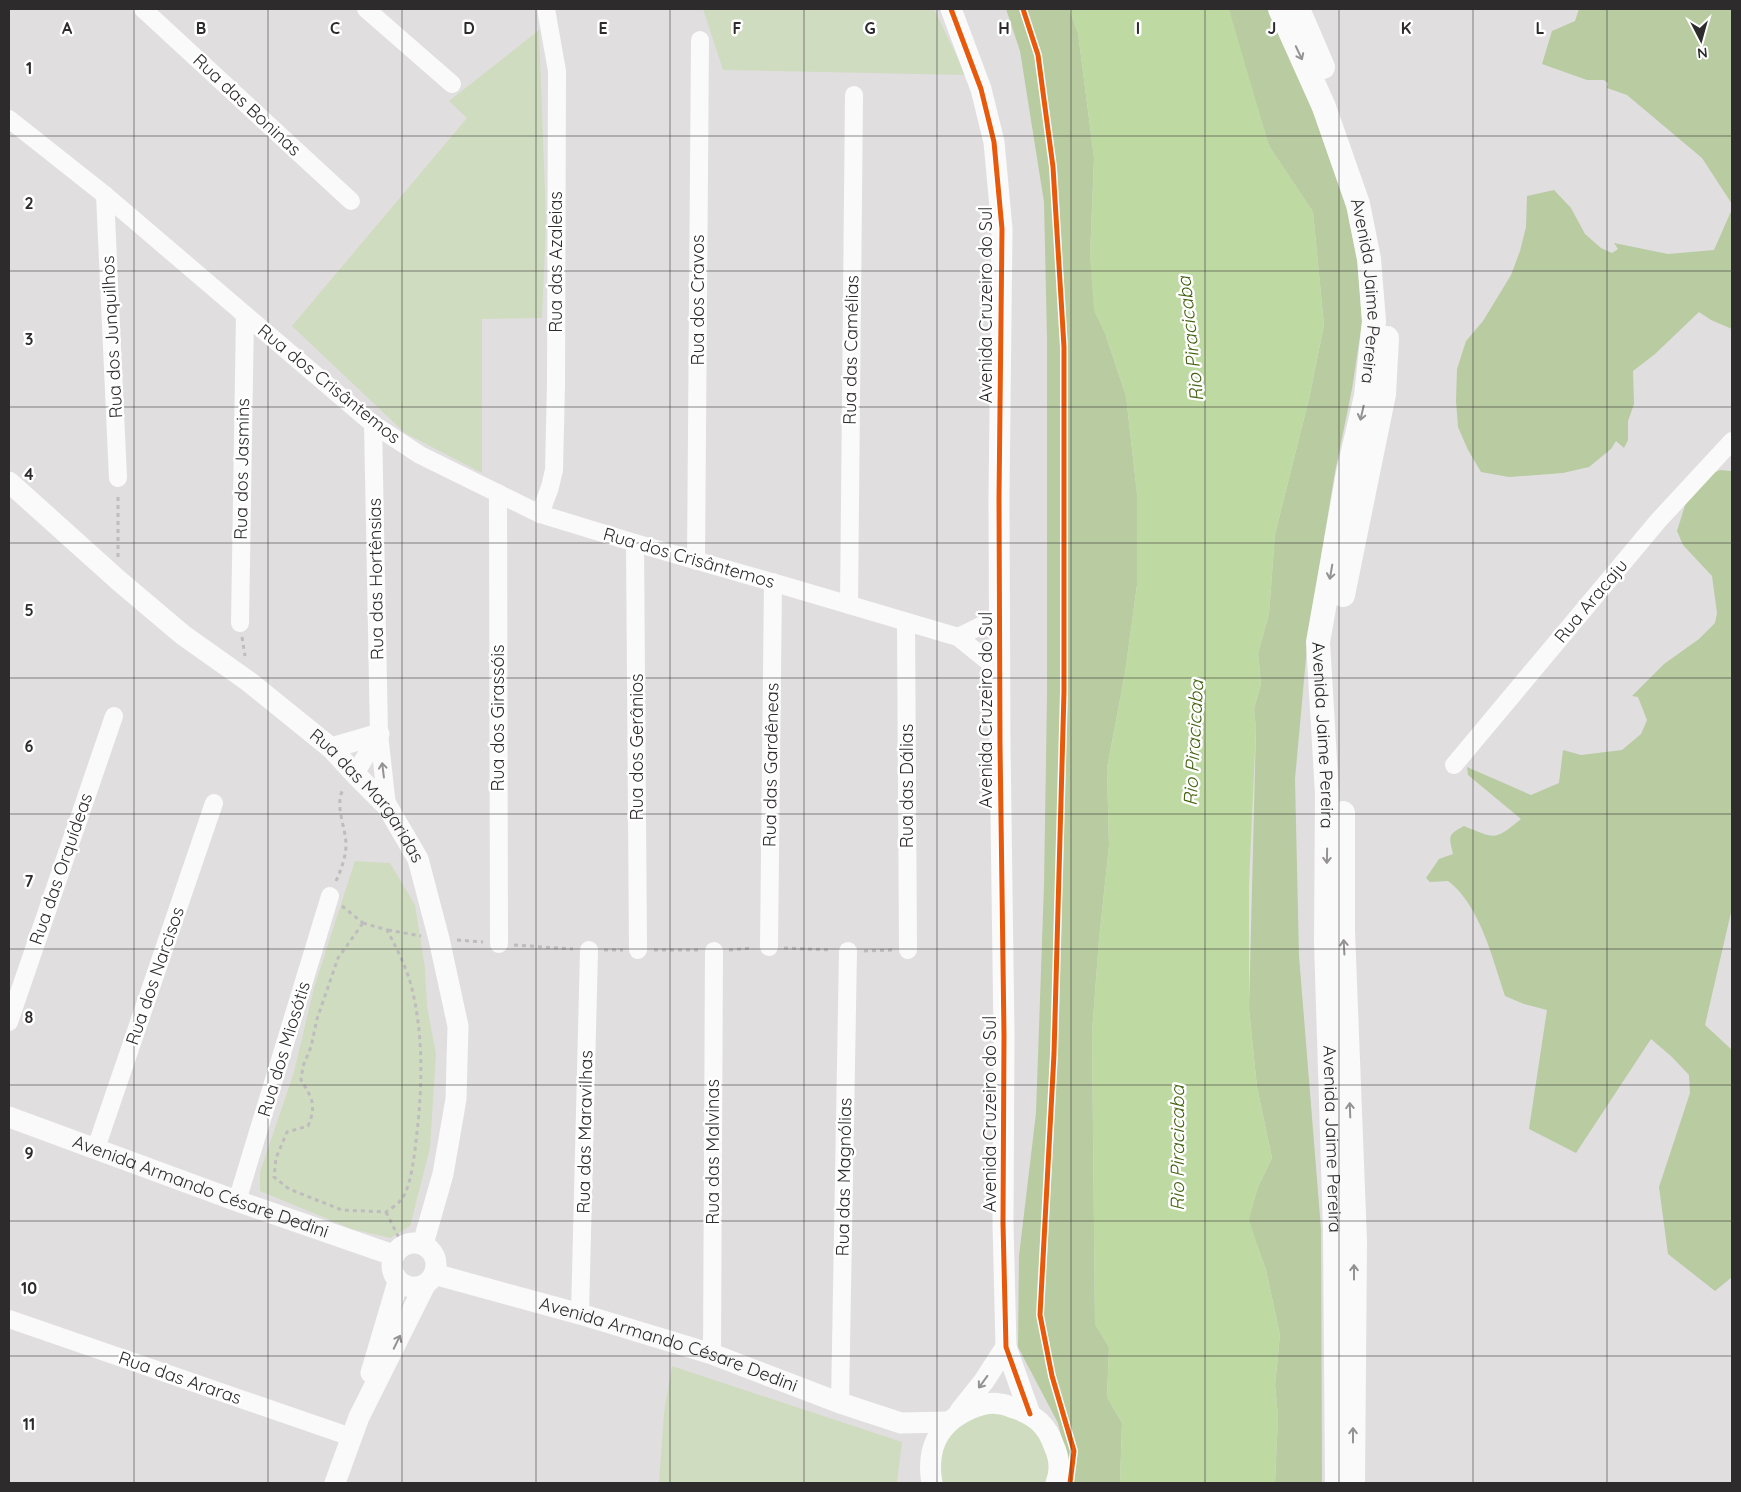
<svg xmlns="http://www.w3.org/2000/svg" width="1741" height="1492" viewBox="0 0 1741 1492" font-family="Quicksand,sans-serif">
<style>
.green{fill:#cfdcbf}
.forest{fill:#b8cba1}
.water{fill:#bfd9a2}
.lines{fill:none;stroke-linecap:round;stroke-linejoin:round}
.path{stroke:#bebcbe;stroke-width:3;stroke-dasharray:4 4;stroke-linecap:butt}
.minor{stroke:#fafafa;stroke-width:18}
.tertiary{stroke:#fafafa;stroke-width:21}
.secondary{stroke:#fafafa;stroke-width:24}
.cycleway-casing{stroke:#fff;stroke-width:8}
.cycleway{stroke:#e8590c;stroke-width:5}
.oneway{stroke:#949293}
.grid{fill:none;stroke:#2d2b2c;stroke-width:1;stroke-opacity:0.55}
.labels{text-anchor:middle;stroke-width:5;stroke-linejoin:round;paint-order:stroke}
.street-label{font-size:18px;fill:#2d2b2c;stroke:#fff}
.water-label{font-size:19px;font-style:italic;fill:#436310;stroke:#fff}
.grid-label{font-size:16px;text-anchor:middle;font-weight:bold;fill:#2d2b2c;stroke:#fff;stroke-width:5;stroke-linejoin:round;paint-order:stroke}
</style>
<rect width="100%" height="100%" fill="#e1dee0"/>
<!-- green -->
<g class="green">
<polygon points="703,9 934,9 966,75 723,70"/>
<polygon points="539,30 546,222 542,318 482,319 482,473 405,433 292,326 467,118 449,101"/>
<polygon points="355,861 390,863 415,905 425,968 427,1006 436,1054 430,1148 410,1226 390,1238 352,1229 260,1191 260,1172 294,1072 314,988"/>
<polygon points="672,1366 902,1442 897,1483 659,1483 664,1413"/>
<polygon points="990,1412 1008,1413 1038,1432 1051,1465 1049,1483 940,1483 938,1461 944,1443 955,1427"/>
</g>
<!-- forest -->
<g class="forest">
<polygon points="1006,9 1069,9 1078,33 1094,158 1090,257 1106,336 1126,396 1137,493 1137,585 1125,673 1107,768 1109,846 1099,939 1092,1033 1095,1324 1109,1347 1107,1397 1122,1423 1120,1483 1064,1483 1066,1457 1058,1423 1018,1347 1019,1256 1036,1113 1044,885 1047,696 1047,338 1044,202 1020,51"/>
<polygon points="1227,9 1272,9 1312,109 1347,210 1358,264 1362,323 1352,389 1335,472 1308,636 1295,779 1299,956 1321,1229 1322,1483 1275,1483 1278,1416 1275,1385 1280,1335 1266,1270 1248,1220 1258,1187 1272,1158 1257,1087 1249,1009 1256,728 1254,709 1261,684 1258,653 1269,614 1275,534 1309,399 1324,325 1313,212 1269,146"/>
<polygon points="1579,9 1732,9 1732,204 1702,158 1627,95 1607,88 1608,83 1604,80 1587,80 1542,64 1552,31 1575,21"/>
<polygon points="1554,190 1571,208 1585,234 1601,248 1612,253 1618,249 1614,243 1668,254 1714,250 1732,209 1732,329 1711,320 1699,312 1655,354 1633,371 1634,404 1628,421 1628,440 1624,448 1616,441 1611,449 1589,467 1563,473 1509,477 1481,472 1468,450 1458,427 1456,401 1457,369 1466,341 1483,321 1511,275 1520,251 1526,227 1527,196"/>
<path d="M 1720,470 L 1731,471 L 1732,472 L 1732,908 L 1705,1025 L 1732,1050 L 1732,1277 L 1715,1291 L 1668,1254 L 1659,1187 L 1690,1093 L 1689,1075 L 1672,1057 L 1651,1039 L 1576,1153 L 1529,1129 L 1547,1010 L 1524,1004 L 1505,996 C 1493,960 1480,905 1448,881 L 1430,882 L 1426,878 L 1439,859 L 1453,854 C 1449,836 1447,835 1464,826 C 1496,839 1494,841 1521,819 L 1468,775 L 1467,767 L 1531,795 L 1559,783 L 1563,750 L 1581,755 L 1622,750 L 1641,734 L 1647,720 L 1638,697 L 1632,696 L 1664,664 L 1699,639 L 1715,623 L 1717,613 L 1712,576 L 1683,545 L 1677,531 L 1687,499 L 1707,476 Z"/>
</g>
<!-- water -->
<polygon class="water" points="1069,9 1229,9 1269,146 1313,212 1324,325 1309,399 1275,534 1269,614 1258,653 1261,684 1254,709 1256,728 1249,885 1249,1009 1257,1087 1272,1158 1258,1187 1249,1220 1266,1270 1280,1335 1275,1385 1278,1416 1275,1483 1120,1483 1122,1423 1107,1397 1109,1347 1095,1324 1092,1033 1099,939 1109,846 1107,768 1125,673 1137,585 1137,493 1126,396 1106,336 1094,311 1090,257 1094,158 1078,33"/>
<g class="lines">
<!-- path -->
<g class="path">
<polyline points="118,557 118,493"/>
<polyline points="242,637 245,656"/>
<path d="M 336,881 C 341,870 345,859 346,847 C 347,829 333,804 344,788"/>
<polyline points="342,906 363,923"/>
<path d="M 363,923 L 387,930 C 398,951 408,970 413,993 C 424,1042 422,1092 416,1141 C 414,1158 411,1187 401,1200 C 397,1205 390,1209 386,1212 L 342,1210 L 289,1189 L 274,1177 L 276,1158 L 287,1132 L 308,1126 C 317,1105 312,1098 301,1080 L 303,1066 L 311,1047 L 317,1019 L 338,958 Z"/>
<polyline points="388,930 421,936"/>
<polyline points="457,940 483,942"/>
<polyline points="514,945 573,949"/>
<polyline points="784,948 832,950"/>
<polyline points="604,950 623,950"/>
<polyline points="654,950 698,950"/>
<polyline points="729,950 753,948"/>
<polyline points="864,951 892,950"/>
<polyline points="386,1212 399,1238"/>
</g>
<!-- minor -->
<g class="minor">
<polyline points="143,9 351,201"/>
<polyline points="366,9 452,84"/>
<polyline points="9,119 105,195 373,424 420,455 540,514 635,543 782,585 958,637 1000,671"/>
<polyline points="105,195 118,478"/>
<polyline points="373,424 379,734 387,806"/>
<polyline points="498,493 499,944"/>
<polyline points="540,514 550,487 554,470 556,384 557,71 546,9"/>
<polyline points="635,543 638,950"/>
<polyline points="696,561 700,40"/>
<polyline points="849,605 854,95"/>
<polyline points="906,622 908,950"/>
<polyline points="240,623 245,315"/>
<polyline points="958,637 999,617"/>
<polyline points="1454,765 1658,521 1732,441"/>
<polyline points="355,774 379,734"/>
<polyline points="769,947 773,582"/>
<polyline points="9,1022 114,716"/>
<polyline points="96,1148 214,803"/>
<polyline points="237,1201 330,896"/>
<polyline points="580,1314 589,950"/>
<polyline points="9,1319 351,1437"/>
<polyline points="712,1354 714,951"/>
<polyline points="840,1403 848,951"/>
</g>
<!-- tertiary -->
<g class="tertiary">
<polyline points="951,9 981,89 994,142 1002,229 999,498 1000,744 1004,1035 1003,1223 1006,1347 1030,1414"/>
<path id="s1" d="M 9,482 L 118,580 L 183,635 L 248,681 L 331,748 L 355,774 L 387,806 L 418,859 L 439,939 L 458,1026 L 456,1099 L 443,1174 L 423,1244"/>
<polyline points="331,748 379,734"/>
<path id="s2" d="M 9,1117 L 237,1201 L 393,1255"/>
<circle cx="414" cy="1265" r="22"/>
<path id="s3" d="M 434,1274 L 580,1314 L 712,1354 L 840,1403 L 901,1423 L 949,1422"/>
<polyline points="371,1373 398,1282"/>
<polyline points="960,1411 984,1381 1006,1347"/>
<polyline points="335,1483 359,1417 425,1285"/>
<path d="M 932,1483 C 926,1450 938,1423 970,1409 C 979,1405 991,1402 1000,1404 C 1005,1404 1010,1407 1014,1408 C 1035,1415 1047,1425 1054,1446 C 1059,1457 1061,1471 1056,1483"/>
</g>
<!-- secondary -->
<g class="secondary">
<path id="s4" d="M 1280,9 L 1324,107 L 1358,204 L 1369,259 L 1374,321 L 1366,396 L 1348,473 L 1318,642 L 1327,794 L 1326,942 L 1335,1231 L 1337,1483"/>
<polyline points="1298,9 1323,67"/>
<polyline points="1343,595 1384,394 1387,338"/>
<polyline points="1343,813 1343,931 1355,1241 1353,1483"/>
</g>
<defs>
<g id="cycleway">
<polyline points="951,9 981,89 994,142 1002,229 999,498 1000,744 1004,1035 1003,1223 1006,1347 1030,1414"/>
<polyline points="1023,9 1038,55 1053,167 1064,347 1064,692 1054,1054 1040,1315 1052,1376 1074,1451 1070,1483"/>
</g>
</defs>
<!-- cycleway casing -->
<use href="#cycleway" class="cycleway-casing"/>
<!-- cycleway -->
<use href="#cycleway" class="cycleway"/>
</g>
<!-- one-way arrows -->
<defs><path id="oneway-shaft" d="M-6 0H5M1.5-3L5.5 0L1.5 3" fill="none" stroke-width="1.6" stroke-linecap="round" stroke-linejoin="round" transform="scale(1.25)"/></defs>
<g class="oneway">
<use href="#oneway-shaft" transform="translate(1299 53) rotate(65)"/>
<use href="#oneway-shaft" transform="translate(1362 413) rotate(103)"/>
<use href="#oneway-shaft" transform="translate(1331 572) rotate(100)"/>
<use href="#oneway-shaft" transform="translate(383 770) rotate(-97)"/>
<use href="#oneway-shaft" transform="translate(1327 856) rotate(91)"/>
<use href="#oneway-shaft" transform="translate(1344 947) rotate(-93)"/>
<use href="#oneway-shaft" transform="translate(1350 1110) rotate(-92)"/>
<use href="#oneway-shaft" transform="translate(1354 1272) rotate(-90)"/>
<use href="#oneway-shaft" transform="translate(397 1342) rotate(-64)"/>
<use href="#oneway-shaft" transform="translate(983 1382) rotate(126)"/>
<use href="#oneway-shaft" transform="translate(1353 1435) rotate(-90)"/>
</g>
<!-- grid -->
<path class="grid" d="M 134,9 L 134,1483M 268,9 L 268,1483M 402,9 L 402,1483M 536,9 L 536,1483M 670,9 L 670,1483M 804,9 L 804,1483M 937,9 L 937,1483M 1071,9 L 1071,1483M 1205,9 L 1205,1483M 1339,9 L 1339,1483M 1473,9 L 1473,1483M 1607,9 L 1607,1483M 9,136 L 1732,136M 9,271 L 1732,271M 9,407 L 1732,407M 9,543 L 1732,543M 9,678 L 1732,678M 9,814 L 1732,814M 9,949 L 1732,949M 9,1085 L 1732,1085M 9,1221 L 1732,1221M 9,1356 L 1732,1356"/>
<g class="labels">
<!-- street labels -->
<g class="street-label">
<text transform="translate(247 105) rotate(43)" y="6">Rua das Boninas</text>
<text transform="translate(556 262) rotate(-90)" y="6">Rua das Azaleias</text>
<text dy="6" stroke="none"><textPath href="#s4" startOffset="298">Avenida Jaime Pereira</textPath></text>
<text transform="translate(698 300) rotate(-90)" y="6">Rua dos Cravos</text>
<text transform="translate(986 305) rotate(-90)" y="6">Avenida Cruzeiro do Sul</text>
<text transform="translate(112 337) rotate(-93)" y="6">Rua dos Junquilhos</text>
<text transform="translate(851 350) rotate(-89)" y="6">Rua das Camélias</text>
<text transform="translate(329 384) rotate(39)" y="6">Rua dos Crisântemos</text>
<text transform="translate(242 469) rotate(-89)" y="6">Rua dos Jasmins</text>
<text transform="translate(689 558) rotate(16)" y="6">Rua dos Crisântemos</text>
<text transform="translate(376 579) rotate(-91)" y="6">Rua das Hortênsias</text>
<text transform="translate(1591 601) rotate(-50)" y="6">Rua Aracaju</text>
<text transform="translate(986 710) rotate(-90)" y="6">Avenida Cruzeiro do Sul</text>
<text transform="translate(498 718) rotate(-90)" y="6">Rua dos Girassóis</text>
<text dy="6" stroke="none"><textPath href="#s4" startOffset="748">Avenida Jaime Pereira</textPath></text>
<text transform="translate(637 747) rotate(-90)" y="6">Rua dos Gerânios</text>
<text transform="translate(771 765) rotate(-89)" y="6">Rua das Gardêneas</text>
<text transform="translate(907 786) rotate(-90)" y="6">Rua das Dálias</text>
<text dy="6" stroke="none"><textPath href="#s1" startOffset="478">Rua das Margaridas</textPath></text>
<text transform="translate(61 869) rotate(-71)" y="6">Rua das Orquídeas</text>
<text transform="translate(155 976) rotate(-71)" y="6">Rua dos Narcisos</text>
<text transform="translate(284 1049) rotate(-73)" y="6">Rua dos Miosótis</text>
<text transform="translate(990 1114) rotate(-90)" y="6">Avenida Cruzeiro do Sul</text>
<text transform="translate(585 1132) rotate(-89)" y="6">Rua das Maravilhas</text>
<text dy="6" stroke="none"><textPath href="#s4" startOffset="1152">Avenida Jaime Pereira</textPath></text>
<text transform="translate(713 1152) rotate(-90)" y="6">Rua das Malvinas</text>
<text transform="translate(844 1177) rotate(-89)" y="6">Rua das Magnólias</text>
<text dy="6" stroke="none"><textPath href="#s2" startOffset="204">Avenida Armando Césare Dedini</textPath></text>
<text dy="6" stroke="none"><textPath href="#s3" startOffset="245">Avenida Armando Césare Dedini</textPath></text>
<text transform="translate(180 1378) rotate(19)" y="6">Rua das Araras</text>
</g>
<!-- water labels -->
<g class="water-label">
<text transform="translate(1190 339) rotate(-96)" y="7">Rio Piracicaba</text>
<text transform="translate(1193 743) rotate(-87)" y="7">Rio Piracicaba</text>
<text transform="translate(1177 1148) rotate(-90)" y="7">Rio Piracicaba</text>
</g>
</g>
<g class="grid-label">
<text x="67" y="34">A</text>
<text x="201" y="34">B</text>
<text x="335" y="34">C</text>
<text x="469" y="34">D</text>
<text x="603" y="34">E</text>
<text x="737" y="34">F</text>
<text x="870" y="34">G</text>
<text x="1004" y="34">H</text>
<text x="1138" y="34">I</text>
<text x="1272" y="34">J</text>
<text x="1406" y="34">K</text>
<text x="1540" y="34">L</text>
<text x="29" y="74">1</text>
<text x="29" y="209">2</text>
<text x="29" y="345">3</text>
<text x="29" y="480">4</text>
<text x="29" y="616">5</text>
<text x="29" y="752">6</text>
<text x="29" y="887">7</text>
<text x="29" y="1023">8</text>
<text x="29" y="1159">9</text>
<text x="29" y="1294">10</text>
<text x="29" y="1430">11</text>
</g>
<!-- border -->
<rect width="1741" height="1492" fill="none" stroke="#2d2b2c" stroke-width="20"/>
<!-- north arrow -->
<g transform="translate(1701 40) rotate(174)" stroke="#ffffff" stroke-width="4" paint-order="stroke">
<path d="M0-4L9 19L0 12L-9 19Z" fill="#2d2b2c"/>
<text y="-8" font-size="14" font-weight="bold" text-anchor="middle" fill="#2d2b2c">N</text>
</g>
</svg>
